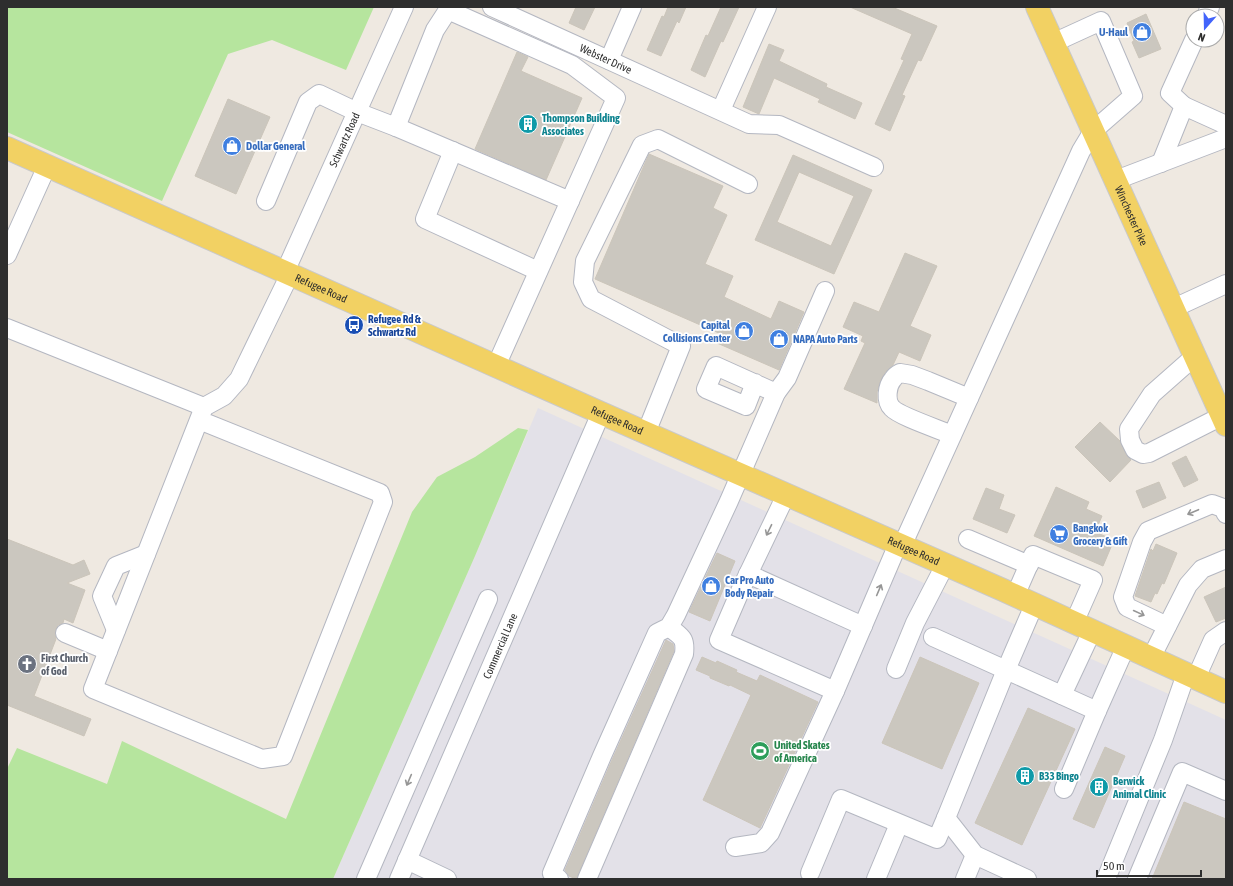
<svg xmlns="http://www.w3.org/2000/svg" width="1233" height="886" viewBox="0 0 1233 886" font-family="'Asap Condensed',sans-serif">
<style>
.industrial{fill:#e3e1e8}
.green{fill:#b6e59e}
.building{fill:#cbc7bf;stroke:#cbc5ba;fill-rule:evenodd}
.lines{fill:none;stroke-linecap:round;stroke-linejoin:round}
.minor-casing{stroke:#b4b7c1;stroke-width:20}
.major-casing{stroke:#c9c9c9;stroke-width:24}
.minor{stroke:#fff;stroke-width:18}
.major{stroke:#f2d163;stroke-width:22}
.oneway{stroke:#969696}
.labels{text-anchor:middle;stroke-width:3.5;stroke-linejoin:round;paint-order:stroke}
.shop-label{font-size:11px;font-weight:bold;fill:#366cbe;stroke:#fff;text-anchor:start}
.street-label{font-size:11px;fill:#2e2e2e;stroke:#fff}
.culture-label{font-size:11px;font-weight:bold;fill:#0d838f;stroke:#fff;text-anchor:start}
.transit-label{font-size:11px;font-weight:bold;fill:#164399;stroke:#fff;text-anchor:start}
.worship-label{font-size:11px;font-weight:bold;fill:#5b616d;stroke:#fff;text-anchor:start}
.leisure-label{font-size:11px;font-weight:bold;fill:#27864d;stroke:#fff;text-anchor:start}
</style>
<rect width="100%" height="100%" fill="#efe9e1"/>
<!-- industrial -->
<polygon class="industrial" points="538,408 1226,720 1226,879 333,879 475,556"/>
<!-- green -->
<g class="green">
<polygon points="7,7 374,7 346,70 272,40 228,54 162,201 7,132"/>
<polygon points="518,428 528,430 475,556 333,879 7,879 7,769 17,748 107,784 122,741 286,819 412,512 437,477 475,457"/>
</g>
<!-- building -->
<g class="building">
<polygon points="576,7 595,7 584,30 569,23"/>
<polygon points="668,7 686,7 679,23 677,21 661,56 647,50 662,16 664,17"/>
<polygon points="721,7 739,7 723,42 721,41 705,77 691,70 706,35 708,36"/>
<polygon points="850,7 892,7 937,26 921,61 918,60 902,95 905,96 890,131 875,124 904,60 901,59 912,34"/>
<polygon points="1146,14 1161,49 1139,58 1132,42 1134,41 1127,23"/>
<polygon points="769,44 784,50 779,61 827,84 826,87 862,103 855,119 818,102 820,99 774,78 759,114 743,107"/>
<polygon points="517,52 528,57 521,71 582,98 546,180 475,149"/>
<polygon points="228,99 270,117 236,194 195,176"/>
<polygon points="649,154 723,186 713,208 727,215 705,264 733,276 724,297 771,319 779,301 804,312 779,370 717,343 721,334 595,279"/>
<path d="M 793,155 L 872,190 L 834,274 L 755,240 ZM 799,172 L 854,196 L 831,246 L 777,222 Z"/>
<polygon points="905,253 937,266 910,326 931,335 920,361 899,352 893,365 886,371 880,381 877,392 877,403 844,389 865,343 861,341 863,336 843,327 854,302 879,312"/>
<polygon points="1100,422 1120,441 1126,455 1131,460 1110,482 1075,447"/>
<polygon points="1186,456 1198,480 1184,487 1172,463"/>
<polygon points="1159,482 1166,498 1143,508 1136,491"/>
<polygon points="1056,487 1089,502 1086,509 1102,516 1095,532 1114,540 1103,566 1034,536"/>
<polygon points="986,488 1004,495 999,509 1015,515 1007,533 973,519"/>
<polygon points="7,539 73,565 84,560 90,574 67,583 85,590 73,623 64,619 63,623 58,625 56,629 55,634 56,639 34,696 91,719 84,736 7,705"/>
<polygon points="1156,544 1177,553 1164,584 1162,583 1157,594 1155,593 1151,602 1135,596 1151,549 1153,551"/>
<polygon points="717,553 735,561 710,621 689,612"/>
<polygon points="1226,587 1226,618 1216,622 1204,597"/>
<polygon points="666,640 673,644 674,651 576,879 569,876 565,870 612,760"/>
<polygon points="702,657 716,663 717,661 737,670 736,672 757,681 760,675 818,702 760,828 703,800 751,695 730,685 729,686 710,678 710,676 696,670"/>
<polygon points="920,657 979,683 942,769 882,743"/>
<polygon points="1028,708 1075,729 1022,845 975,823"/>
<polygon points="1105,747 1125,756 1094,828 1073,819"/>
<polygon points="1184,802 1226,819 1226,879 1152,879"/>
</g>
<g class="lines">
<defs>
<g id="minor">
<path id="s1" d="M 492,7 L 749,124 L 779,125 L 874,167"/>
<polyline points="1206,16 1210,7"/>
<polyline points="609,60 632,7"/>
<polyline points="1184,106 1170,93 1194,40"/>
<polyline points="721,110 767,7"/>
<polyline points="396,127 570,201"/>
<polyline points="453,151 425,219 538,271"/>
<polyline points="1161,163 1184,106 1226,125"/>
<polyline points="1116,180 1226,138"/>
<polyline points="266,201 308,102 319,94 357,112 396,127 435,30 448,10 572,65 616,98 496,366"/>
<polyline points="7,255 47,166"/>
<path id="s2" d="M 285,272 L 404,7"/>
<polyline points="1174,308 1226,284"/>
<polyline points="7,328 204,407"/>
<polyline points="1195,356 1152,394 1129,429 1130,440 1135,450 1143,454 1149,453 1222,416"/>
<polyline points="755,383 746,406 706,389 716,366 776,393"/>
<polyline points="199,420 380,493 383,502 283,756 262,759 93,689 204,407 224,396 239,379 290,274"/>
<polyline points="646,433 681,346 591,299 583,282 585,261 642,145 658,139 748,184"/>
<path d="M 952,435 C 941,430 899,416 892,408 C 885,401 887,386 893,379 C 895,376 898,374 900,373 L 912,375 L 928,381 L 969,398"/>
<polyline points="786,495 741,589 719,640 835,691 898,544"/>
<polyline points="968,539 1029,565"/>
<polyline points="902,546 1081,151 1093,131 1133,96 1101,21 1053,43"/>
<polyline points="748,574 863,626"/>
<polyline points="1015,596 1033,555 1093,580 1074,623"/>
<polyline points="1167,626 1127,607 1123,597 1142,542 1148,531 1212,504 1223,508 1226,514"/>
<polyline points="116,630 102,596 116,566 146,554"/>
<polyline points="65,633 108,651"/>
<polyline points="933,637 1097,711"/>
<polyline points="1151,658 1188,585 1202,569 1226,559"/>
<polyline points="896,669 915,623 945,565"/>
<polyline points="1196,678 1213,640 1226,631"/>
<polyline points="1062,695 1092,631"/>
<polyline points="1064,789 1097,711 1126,646"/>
<polyline points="735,847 761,843 770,833 835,691"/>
<polyline points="407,860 447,879"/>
<polyline points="810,873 841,799 937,839 946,818"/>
<polyline points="366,879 488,599"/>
<path id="s3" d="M 399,879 L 601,413"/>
<polyline points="559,879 552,873 602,756 657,633 669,627 676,615 729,501 776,393 787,378 825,291"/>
<path d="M 587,879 L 684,654 C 686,637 681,637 669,627"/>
<polyline points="876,879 899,824"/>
<polyline points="965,879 975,855"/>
<polyline points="1027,879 975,855 946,818 1006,670 1034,605"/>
<polyline points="1106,879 1163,740 1186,674"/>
<polyline points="1137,879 1182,772 1226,791"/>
</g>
<g id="major">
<path id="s4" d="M 1037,7 L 1226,425"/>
<path id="s5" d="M 7,148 L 601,413 L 1003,590 L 1226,692"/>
</g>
</defs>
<!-- minor casing -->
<use href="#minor" class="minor-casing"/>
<!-- major casing -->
<use href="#major" class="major-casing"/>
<!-- minor -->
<use href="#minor" class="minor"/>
<!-- major -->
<use href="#major" class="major"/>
</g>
<!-- one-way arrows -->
<defs><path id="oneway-shaft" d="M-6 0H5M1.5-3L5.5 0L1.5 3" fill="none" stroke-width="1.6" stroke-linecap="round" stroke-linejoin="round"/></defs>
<g class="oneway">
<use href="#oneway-shaft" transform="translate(1193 512) rotate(157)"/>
<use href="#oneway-shaft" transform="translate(769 530) rotate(116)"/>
<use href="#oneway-shaft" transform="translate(879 590) rotate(-67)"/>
<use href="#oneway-shaft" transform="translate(1139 613) rotate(25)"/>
<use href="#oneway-shaft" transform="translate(409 780) rotate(113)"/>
</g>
<!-- icons -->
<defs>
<symbol id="shop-disc" viewBox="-11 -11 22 22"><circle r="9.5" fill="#3f7fe0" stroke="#fff"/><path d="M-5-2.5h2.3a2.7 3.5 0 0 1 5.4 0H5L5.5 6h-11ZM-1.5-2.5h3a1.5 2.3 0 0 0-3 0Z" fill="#fff"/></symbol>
<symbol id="building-disc" viewBox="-11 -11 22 22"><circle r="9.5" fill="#0f9aa8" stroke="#fff"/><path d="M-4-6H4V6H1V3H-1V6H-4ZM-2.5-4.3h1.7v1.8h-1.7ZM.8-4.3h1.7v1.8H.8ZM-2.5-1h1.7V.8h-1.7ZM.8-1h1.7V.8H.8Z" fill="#fff"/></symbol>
<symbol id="bus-disc" viewBox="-11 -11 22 22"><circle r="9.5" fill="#1a4fb4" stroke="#fff"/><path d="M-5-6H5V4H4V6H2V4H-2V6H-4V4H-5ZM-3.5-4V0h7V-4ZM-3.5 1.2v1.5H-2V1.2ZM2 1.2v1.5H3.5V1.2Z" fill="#fff"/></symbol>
<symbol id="supermarket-disc" viewBox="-11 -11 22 22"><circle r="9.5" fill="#3f7fe0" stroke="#fff"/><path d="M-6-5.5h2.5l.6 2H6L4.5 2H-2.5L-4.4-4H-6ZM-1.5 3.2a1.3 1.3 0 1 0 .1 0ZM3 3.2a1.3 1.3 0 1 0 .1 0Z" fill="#fff"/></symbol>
<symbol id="church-disc" viewBox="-11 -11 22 22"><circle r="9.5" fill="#6b7280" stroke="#fff"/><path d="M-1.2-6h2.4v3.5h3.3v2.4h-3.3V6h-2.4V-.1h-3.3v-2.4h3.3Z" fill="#fff"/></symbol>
<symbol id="stadium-disc" viewBox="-11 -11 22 22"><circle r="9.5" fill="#2e9e5b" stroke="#fff"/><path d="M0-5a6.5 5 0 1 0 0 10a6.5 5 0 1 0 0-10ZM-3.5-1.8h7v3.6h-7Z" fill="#fff"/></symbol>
</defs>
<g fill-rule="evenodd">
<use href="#shop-disc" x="1131" y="21" width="22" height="22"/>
<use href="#building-disc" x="517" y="113" width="22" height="22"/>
<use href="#shop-disc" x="221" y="135" width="22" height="22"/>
<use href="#bus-disc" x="343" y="314" width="22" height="22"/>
<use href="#shop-disc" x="733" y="320" width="22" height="22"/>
<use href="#shop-disc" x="768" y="328" width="22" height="22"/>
<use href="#supermarket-disc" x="1048" y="523" width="22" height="22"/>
<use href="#shop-disc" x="700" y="575" width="22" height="22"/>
<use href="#church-disc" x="16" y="653" width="22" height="22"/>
<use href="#stadium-disc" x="749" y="740" width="22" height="22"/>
<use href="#building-disc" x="1014" y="765" width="22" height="22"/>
<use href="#building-disc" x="1088" y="776" width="22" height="22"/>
</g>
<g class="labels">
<!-- shop labels -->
<g class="shop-label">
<text x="1128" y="36" text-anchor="end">U-Haul</text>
<text x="246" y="150">Dollar General</text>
<text x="730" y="329" text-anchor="end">Capital<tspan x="730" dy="13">Collisions Center</tspan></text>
<text x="793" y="343">NAPA Auto Parts</text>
<text x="1073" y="532">Bangkok<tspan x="1073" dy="13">Grocery &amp; Gift</tspan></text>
<text x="725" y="584">Car Pro Auto<tspan x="725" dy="13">Body Repair</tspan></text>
</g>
<!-- street labels -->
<g class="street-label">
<text dy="4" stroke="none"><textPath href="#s1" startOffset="125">Webster Drive</textPath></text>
<text dy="4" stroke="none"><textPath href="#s2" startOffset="145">Schwartz Road</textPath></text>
<text dy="4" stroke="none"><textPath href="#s4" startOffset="229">Winchester Pike</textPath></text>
<text dy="4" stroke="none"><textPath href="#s5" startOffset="344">Refugee Road</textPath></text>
<text dy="4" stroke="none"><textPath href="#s5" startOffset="668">Refugee Road</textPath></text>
<text dy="4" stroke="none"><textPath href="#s5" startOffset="992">Refugee Road</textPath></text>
<text dy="4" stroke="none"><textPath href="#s3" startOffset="254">Commercial Lane</textPath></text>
</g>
<!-- culture labels -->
<g class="culture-label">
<text x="542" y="122">Thompson Building<tspan x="542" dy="13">Associates</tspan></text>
<text x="1039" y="780">B33 Bingo</text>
<text x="1113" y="785">Berwick<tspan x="1113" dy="13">Animal Clinic</tspan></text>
</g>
<!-- transit labels -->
<g class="transit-label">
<text x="368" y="323">Refugee Rd &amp;<tspan x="368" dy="13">Schwartz Rd</tspan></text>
</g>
<!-- worship labels -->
<g class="worship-label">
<text x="41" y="662">First Church<tspan x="41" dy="13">of God</tspan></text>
</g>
<!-- leisure labels -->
<g class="leisure-label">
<text x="774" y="749">United Skates<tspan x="774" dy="13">of America</tspan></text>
</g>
</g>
<!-- border -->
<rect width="1233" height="886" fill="none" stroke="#2e2e2e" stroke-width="16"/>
<!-- north arrow -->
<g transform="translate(1205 28) rotate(200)"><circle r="19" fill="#ffffff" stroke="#ababab"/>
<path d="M0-3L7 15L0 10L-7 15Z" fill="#4264fb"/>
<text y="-6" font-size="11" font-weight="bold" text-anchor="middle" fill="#2e2e2e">N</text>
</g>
<!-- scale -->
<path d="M1097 870v6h104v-6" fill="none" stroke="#2e2e2e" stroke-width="2"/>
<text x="1103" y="870" font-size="12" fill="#2e2e2e" stroke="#ffffff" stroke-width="3" paint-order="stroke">50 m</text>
</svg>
